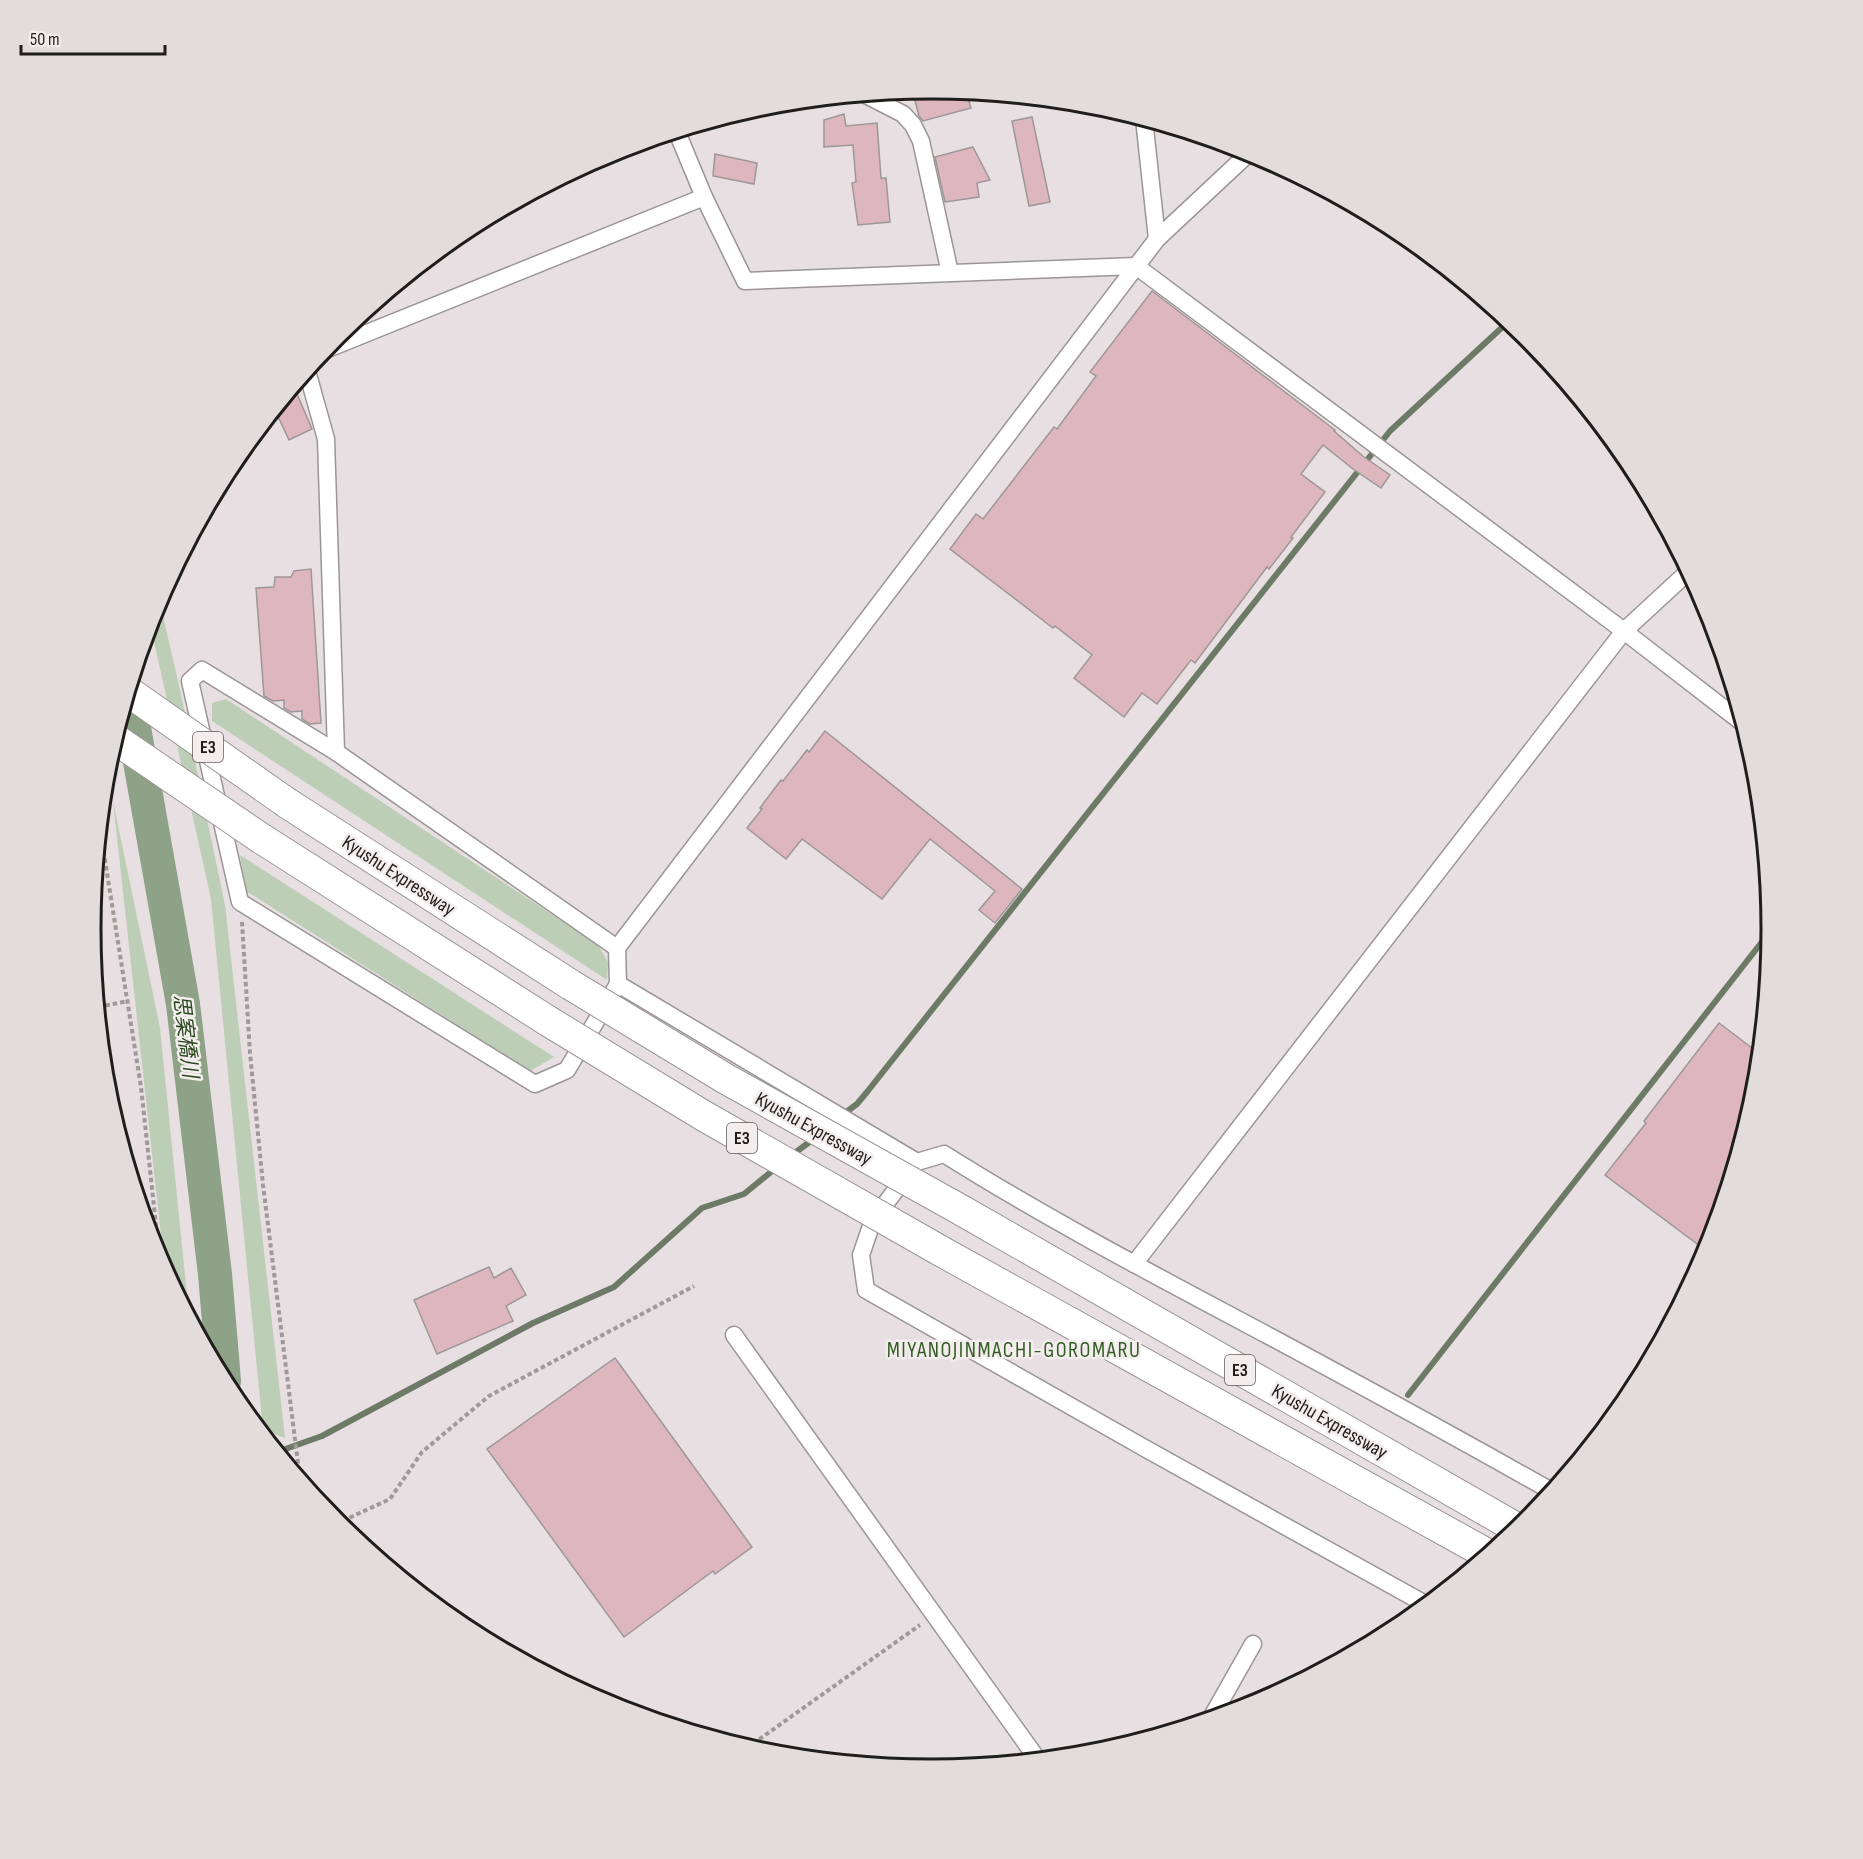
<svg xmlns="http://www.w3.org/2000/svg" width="1863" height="1859" viewBox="0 0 1863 1859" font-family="'Sofia Sans Condensed','Noto Sans JP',sans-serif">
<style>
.green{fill:#bcceb6}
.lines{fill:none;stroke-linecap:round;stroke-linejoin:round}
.stream{stroke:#6c7a66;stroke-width:6}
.river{stroke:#8da286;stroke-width:34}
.building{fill:#deb6be;stroke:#9e9799;stroke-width:1.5}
.street-casing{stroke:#9c9596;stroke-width:19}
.highway-casing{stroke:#9c9596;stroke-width:32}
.path{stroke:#9f999a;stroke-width:4;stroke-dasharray:4.5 3;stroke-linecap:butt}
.street{stroke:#fff;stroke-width:16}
.highway{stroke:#fff;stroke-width:30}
.highway-bridge-casing{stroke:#9c9596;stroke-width:32;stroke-linecap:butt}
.highway-bridge{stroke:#fff;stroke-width:30}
.labels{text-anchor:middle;stroke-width:5;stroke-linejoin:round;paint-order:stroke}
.shield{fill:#f4edee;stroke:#605b5c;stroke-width:1.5}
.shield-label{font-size:18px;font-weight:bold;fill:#201d1d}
.street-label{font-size:20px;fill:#201d1d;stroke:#f4edee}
.water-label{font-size:21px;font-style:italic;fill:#2a491f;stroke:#f4edee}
.quarter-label{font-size:22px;letter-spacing:1.5px;fill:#325d23;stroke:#f4edee}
.rim{fill:none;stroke:#201d1d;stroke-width:3}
</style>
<rect width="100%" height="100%" fill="#e7dfe1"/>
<!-- green -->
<g class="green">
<polygon points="159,599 179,685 225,905 285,1438 263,1430 211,899 150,623"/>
<polygon points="226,699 598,945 608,962 607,980 212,721 212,703"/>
<polygon points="113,801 160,1028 189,1315 165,1271"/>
<polygon points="240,855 554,1057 530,1071 246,891"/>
</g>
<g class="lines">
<!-- stream -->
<g class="stream">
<polyline points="841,1116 857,1104 867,1092 1390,431 1509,321"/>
<polyline points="792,1155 815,1138"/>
<polyline points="1408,1395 1772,929"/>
<polyline points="277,1452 322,1436 533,1323 614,1287 702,1208 744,1194 777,1167"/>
</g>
<!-- river -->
<polyline class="river" points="128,694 183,1004 215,1274 224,1381"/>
</g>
<!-- building -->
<g class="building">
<polygon points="932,88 966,92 971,108 923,121 919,116 913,93"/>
<polygon points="844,114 846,126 877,123 881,178 886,178 890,222 858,225 852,183 856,182 853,145 824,147 824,120"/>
<polygon points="1032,117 1050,202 1029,206 1012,121"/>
<polygon points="973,147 990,180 977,183 979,197 945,202 935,157"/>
<polygon points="715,154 757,163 754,184 713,176"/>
<polygon points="1152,291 1335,430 1334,431 1364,457 1390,475 1381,488 1353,469 1323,445 1301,474 1325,492 1291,537 1293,538 1269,569 1267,567 1195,663 1191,660 1157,704 1142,693 1124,717 1074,678 1092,655 1055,626 1053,628 950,549 976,514 983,519 1054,427 1057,429 1096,376 1090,372"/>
<polygon points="294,387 312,429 289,440 275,410"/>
<polygon points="311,569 321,723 310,724 302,719 302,711 291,712 284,708 284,700 273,701 264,696 256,588 274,587 275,577 291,577 294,571"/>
<polygon points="825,731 1022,889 995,923 979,910 995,891 930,839 882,899 802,839 786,859 747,828 762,809 760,808 781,780 783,781 807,750 809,752"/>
<polygon points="1719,1023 1760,1054 1756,1094 1708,1252 1605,1175 1646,1123 1644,1121"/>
<polygon points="489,1267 494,1278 511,1268 526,1295 506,1306 513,1321 437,1354 414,1300"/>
<polygon points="615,1358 752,1547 715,1574 713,1571 624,1637 487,1449"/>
</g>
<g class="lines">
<defs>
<g id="street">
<polyline points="866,95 903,114 913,125 921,141 950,273"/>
<polyline points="1144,119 1157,239"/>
<polyline points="677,132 704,197 745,281 1136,266 1624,631 1744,724"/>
<polyline points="325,350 704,197"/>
<polyline points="307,371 326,439 336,752"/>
<polyline points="617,948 1157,239 1250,152"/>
<polyline points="618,984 567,1070 535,1084 240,902 190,681 202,670 336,752 617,948 618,984 917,1162"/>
<polyline points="1134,1264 1624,631 1689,571"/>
<polyline points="734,1335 1038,1760"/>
<path d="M 1427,1605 L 1148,1450 L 866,1290 L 861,1255 L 873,1220 L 917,1162 L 944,1154 C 1049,1220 1160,1278 1269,1336 C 1364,1387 1459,1439 1553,1492"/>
<polyline points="1210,1720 1253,1644"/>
</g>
<g id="highway">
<polyline points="287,803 571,985"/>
<polyline points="262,839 548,1021"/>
<polyline points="961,1210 1520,1530"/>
<polyline points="939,1250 1489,1555"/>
</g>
</defs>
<!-- street casing -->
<use href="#street" class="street-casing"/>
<!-- highway casing -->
<use href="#highway" class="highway-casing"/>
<!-- path -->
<g class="path">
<polyline points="100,829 141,1087 160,1262"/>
<polyline points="242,922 250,1053 263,1185 300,1479"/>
<polyline points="98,1007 128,1001"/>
<polyline points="336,1524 390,1499 422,1452 489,1396 694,1286"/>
<polyline points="747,1748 920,1625"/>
<polyline points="1008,1763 1017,1756"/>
</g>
<!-- street -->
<use href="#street" class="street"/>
<!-- highway -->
<use href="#highway" class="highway"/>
<defs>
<g id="highway-bridge">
<polyline points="129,692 287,803"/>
<polyline points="115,739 262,839"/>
<polyline points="571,985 726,1079 961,1210"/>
<polyline points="548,1021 704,1116 939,1250"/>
</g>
</defs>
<!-- highway-bridge casing -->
<use href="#highway-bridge" class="highway-bridge-casing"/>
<!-- highway-bridge -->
<use href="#highway-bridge" class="highway-bridge"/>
</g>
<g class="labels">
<!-- shield labels -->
<g class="shield">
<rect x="193" y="732" width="30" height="30" rx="4.5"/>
<rect x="727" y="1123" width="30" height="30" rx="4.5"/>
<rect x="1225" y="1355" width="30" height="30" rx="4.5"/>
</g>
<g class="shield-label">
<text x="208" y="753">E3</text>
<text x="742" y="1144">E3</text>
<text x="1240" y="1376">E3</text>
</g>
<!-- street labels -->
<g class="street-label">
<text transform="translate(399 875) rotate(33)" y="7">Kyushu Expressway</text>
<text transform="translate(814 1128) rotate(29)" y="7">Kyushu Expressway</text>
<text transform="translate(1330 1421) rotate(30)" y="7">Kyushu Expressway</text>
</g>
<!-- water labels -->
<g class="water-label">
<text transform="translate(186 1036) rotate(83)" y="7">思案橋川</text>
</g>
<!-- quarter labels -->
<g class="quarter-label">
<text x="1014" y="1357">MIYANOJINMACHI-GOROMARU</text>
</g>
</g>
<!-- crop -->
<path d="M0 0H1863V1859H0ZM101 929a830 830 0 1 1 1660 0a830 830 0 1 1-1660 0Z" fill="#e3dcdd" fill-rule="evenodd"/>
<path class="rim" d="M101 929a830 830 0 1 1 1660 0a830 830 0 1 1-1660 0Z"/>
<!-- scale -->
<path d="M21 45v9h144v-9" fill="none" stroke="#201d1d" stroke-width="3"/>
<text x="30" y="45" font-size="18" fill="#201d1d" stroke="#f4edee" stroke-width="4.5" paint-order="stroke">50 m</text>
</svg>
